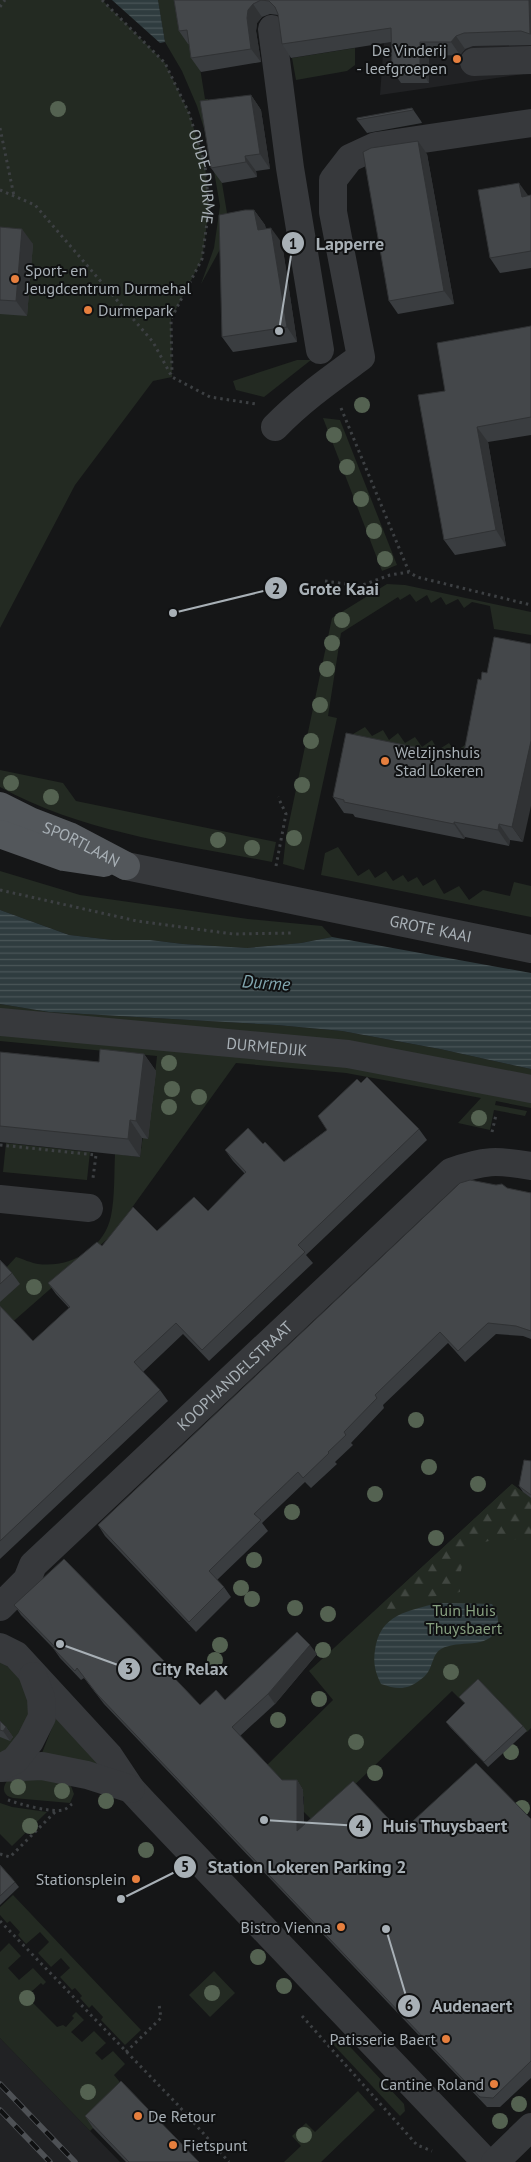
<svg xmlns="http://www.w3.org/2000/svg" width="531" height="2162" viewBox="0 0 531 2162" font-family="'PT Sans',sans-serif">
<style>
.built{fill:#212224}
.green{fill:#232a22}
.forest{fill:url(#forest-firs)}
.water{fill:url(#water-rules)}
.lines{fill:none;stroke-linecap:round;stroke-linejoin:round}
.path{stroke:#3d4043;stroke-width:3;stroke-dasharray:2.5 4;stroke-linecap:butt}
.minor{stroke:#37393c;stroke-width:28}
.major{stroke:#53575b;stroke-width:28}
.rail-casing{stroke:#4e5155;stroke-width:5.5}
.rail{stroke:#101112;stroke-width:4;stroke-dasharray:11;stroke-linecap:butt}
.tree{fill:#546251}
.wall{fill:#3a3d40}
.shaded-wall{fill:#303234}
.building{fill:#44474a;stroke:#303234}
.poi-dot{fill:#e67f3e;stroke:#101112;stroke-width:2}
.labels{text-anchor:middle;stroke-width:4;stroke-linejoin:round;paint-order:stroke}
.poi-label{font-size:16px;fill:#a8b0b6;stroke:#101112;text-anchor:end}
.street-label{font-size:16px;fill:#a8b0b6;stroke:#101112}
.park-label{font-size:16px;fill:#87a080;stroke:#101112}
.water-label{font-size:18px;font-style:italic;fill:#81a6af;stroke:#101112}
.leader{fill:none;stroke:#a8b0b6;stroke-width:2}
.callout-dot{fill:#a8b0b6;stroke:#101112;stroke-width:2}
.mark-label{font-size:15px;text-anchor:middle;font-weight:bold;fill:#111}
.callout-label{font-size:18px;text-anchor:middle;font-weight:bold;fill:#a8b0b6;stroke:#101112;stroke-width:4;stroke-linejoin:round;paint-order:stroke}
</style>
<defs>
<pattern id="forest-firs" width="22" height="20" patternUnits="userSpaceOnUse" patternTransform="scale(1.25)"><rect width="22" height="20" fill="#232a22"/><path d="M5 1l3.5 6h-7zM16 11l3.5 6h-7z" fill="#404640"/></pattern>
<pattern id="water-rules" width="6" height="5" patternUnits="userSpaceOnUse" patternTransform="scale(1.25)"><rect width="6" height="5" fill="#2f3c3f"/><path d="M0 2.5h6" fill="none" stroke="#4a5658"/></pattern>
</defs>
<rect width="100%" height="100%" fill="#151617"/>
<!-- built -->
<g class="built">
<polygon points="387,0 531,0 531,73 380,95"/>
<polygon points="0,2038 120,2162 0,2162"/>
</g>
<!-- green -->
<g class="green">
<polygon points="0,0 102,0 165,63 189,113 205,165 209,208 202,259 171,319 172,377 153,381 75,485 0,628"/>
<polygon points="158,0 232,0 188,44 196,43 205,99 208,99 230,231 201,284 214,248 220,206 210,148 197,106 182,71 165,42"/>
<polygon points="355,48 355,65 347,71 296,80 292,58"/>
<polygon points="297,360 311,360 264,397 236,390 233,381"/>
<polygon points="323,418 340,420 397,565 382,571"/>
<polygon points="387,584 405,585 531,612 531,635 494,629 490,606 472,602 464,608 458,599 446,605 441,597 431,603 427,595 416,602 410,594 400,600 398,597 341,633 328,716 337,718 304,870 283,864 286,837 332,618"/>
<polygon points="365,727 372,736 383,730 389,740 398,733 405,743 415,737 422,747 432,740 438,750 449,743 455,752 481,734 474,772 356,742 353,734"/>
<path d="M 0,770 L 63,783 L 76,801 L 276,842 L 272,862 C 180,844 83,833 0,787 Z"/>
<polygon points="338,847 358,876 369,869 375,878 386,871 393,881 403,875 408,882 417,877 423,886 435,879 444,894 459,886 469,900 483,890 510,896 514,882 531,886 531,917 321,875 325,853"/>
<polygon points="0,871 80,895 248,919 322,926 332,937 301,943 247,948 183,944 150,940 113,940 69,935 0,910"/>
<path d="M 0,1004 L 49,1012 L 277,1025 L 342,1031 L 440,1049 L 531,1069 L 531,1108 L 496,1101 L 495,1105 L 527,1111 L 525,1116 L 494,1110 L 490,1130 L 458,1123 L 481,1098 L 346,1073 L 236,1063 L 113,1234 L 0,1333 L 0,1302 L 5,1269 L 16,1257 C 23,1259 31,1263 38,1264 C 71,1268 104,1249 111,1216 C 115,1196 114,1174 115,1154 L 140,1157 C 144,1123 154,1090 157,1056 L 0,1041 Z"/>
<polygon points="6,1143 90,1152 87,1180 3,1172"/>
<polygon points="512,1484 531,1498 531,1728 527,1732 463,1702 452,1691 315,1823 300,1808 304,1804 304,1797 297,1790 263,1769 333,1700 309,1671"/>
<path d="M 0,1662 C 24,1674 38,1702 27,1728 C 22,1738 8,1749 0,1757 Z"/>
<polygon points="56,1718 103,1766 42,1753"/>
<path d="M 47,1779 L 71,1786 L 74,1794 L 70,1803 L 13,1798 C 4,1796 1,1789 7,1781 Z"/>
<polygon points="0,1803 12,1807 47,1812 12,1846 0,1834"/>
<polygon points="13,1895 141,2030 125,2045 101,2020 103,2017 92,2005 89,2008 80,1998 82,1996 75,1988 72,1990 60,1977 70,1968 61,1958 51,1967 38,1953 49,1942 40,1932 26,1944 18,1935 20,1932 10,1921 7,1923 0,1915 0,1907"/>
<polygon points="9,1943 21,1956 8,1968 19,1980 33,1968 46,1982 43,1985 41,1983 31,1992 33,1994 31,1997 33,1999 31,2001 57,2027 63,2025 66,2027 74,2018 72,2016 76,2012 84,2020 71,2032 82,2042 94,2031 106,2043 95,2053 102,2060 113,2051 125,2064 114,2075 129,2093 90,2131 0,2038 0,1952"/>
<polygon points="214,1971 235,1993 210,2017 189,1995"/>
<polygon points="337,2033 404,2104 405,2111 400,2116 329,2040"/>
<polygon points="358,2091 375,2110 321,2162 284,2162 301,2146 292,2136 306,2123 315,2132"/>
</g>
<!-- forest -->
<path class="forest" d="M 512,1484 L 531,1498 L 531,1541 C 524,1541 518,1539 511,1539 C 472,1538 458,1555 460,1592 L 430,1597 L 390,1611 L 379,1607 Z"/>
<!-- water -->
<g class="water">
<polygon points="112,0 158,0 165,42 160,43"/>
<polygon points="0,910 69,935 113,940 150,940 183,944 247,948 301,943 332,937 531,973 531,1069 440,1049 342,1031 277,1025 49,1012 0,1004"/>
<path d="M 438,1603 L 492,1604 C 497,1612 500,1621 497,1629 C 488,1650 459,1639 441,1649 C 433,1654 433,1664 428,1672 C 426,1675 423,1678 420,1680 C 406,1691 396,1689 381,1684 C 375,1672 373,1663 375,1650 C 380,1614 408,1611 438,1603 Z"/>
</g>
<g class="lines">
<!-- path -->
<g class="path">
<path id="s1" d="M 102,0 L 165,63 L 189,113 L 205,165 L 209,208 L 202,259 L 171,319 L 172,374"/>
<polyline points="0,7 5,0"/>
<polyline points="0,128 14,196"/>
<polyline points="0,190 35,205 153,342 172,377 210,397 256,404"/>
<polyline points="341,408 409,572 417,577 531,605"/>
<polyline points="325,581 360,586 390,575 409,572"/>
<polyline points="276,866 286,814 278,797"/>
<polyline points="0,890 137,921 233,934 292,933"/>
<polyline points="492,1132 496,1115 498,1115"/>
<polyline points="0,1145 96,1155 93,1178"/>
<path d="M 8,1800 C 19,1804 52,1813 63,1810 C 67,1809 69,1806 72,1804"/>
<polyline points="0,1854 10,1857 55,1812"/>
<polyline points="0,1921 177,2104 229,2162"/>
<polyline points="302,2016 417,2145 432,2151"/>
<polyline points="126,2052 161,2018 159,2004"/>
</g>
<!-- minor -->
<g class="minor">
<polyline points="272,29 290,168 320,350"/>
<polyline points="474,62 531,60"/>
<path d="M 275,427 C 301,400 331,379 361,357 L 333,212 L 333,180 L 350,158 L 376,146 L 531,123"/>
<path id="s2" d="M 126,866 L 531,949"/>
<path id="s3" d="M 0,1022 L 348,1054 L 531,1089"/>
<polyline points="0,1199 89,1208"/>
<path id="s4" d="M 0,1607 L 27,1580 L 33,1565 L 451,1172 C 484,1160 497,1160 531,1166"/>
<polyline points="0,1647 16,1655 109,1756 131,1789 143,1802 486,2162"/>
<polyline points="0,1768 42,1766 87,1775 131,1789"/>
<polyline points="0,1768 15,1760 30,1741 42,1717 41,1698 33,1676"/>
<polyline points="495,2162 531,2127"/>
</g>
<!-- major -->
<g class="major">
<path id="s5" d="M 0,806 L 30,821 L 69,836 L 126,866"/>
<polyline points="0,834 64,857 104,863"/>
</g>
<defs>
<g id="rail">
<polyline points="0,2084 75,2162"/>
<polyline points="0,2110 50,2162"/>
</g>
</defs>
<!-- rail casing -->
<use href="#rail" class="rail-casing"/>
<!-- rail -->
<use href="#rail" class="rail"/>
</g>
<!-- trees -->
<g class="tree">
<circle cx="58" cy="109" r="8"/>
<circle cx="362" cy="405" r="8"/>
<circle cx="334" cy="435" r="8"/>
<circle cx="347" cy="467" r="8"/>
<circle cx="361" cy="499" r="8"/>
<circle cx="374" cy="531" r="8"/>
<circle cx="385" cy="559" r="8"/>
<circle cx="342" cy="620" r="8"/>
<circle cx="332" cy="643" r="8"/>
<circle cx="327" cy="669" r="8"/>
<circle cx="320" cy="705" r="8"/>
<circle cx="311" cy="741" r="8"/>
<circle cx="11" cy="783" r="8"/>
<circle cx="302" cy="785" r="8"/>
<circle cx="51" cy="797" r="8"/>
<circle cx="294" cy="838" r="8"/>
<circle cx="218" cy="840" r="8"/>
<circle cx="252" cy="848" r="8"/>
<circle cx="169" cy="1063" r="8"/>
<circle cx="172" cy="1089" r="8"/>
<circle cx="199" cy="1097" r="8"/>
<circle cx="169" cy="1107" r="8"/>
<circle cx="479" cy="1118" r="8"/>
<circle cx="34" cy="1287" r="8"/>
<circle cx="416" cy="1420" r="8"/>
<circle cx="429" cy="1467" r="8"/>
<circle cx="478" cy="1484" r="8"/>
<circle cx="375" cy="1494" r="8"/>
<circle cx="292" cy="1512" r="8"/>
<circle cx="436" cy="1538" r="8"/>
<circle cx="254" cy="1560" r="8"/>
<circle cx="241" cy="1588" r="8"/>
<circle cx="252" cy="1599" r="8"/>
<circle cx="295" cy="1608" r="8"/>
<circle cx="328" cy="1614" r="8"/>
<circle cx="220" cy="1645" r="8"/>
<circle cx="323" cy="1650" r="8"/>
<circle cx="215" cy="1660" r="8"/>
<circle cx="451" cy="1672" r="8"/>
<circle cx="319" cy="1699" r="8"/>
<circle cx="278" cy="1720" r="8"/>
<circle cx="356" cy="1742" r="8"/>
<circle cx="511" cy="1752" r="8"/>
<circle cx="375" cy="1773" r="8"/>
<circle cx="18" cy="1787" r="8"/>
<circle cx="62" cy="1791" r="8"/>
<circle cx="106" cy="1801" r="8"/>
<circle cx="522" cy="1808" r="8"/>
<circle cx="30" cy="1826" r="8"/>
<circle cx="146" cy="1850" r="8"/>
<circle cx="258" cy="1957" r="8"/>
<circle cx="284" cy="1986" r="8"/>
<circle cx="212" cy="1993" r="8"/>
<circle cx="27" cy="1998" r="8"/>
<circle cx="88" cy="2092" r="8"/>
<circle cx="519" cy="2104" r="8"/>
<circle cx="500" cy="2121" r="8"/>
<circle cx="304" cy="2135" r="8"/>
</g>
<!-- wall -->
<g class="wall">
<polygon points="174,0 531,0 531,45 473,46 465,49 460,55 429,56 429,83 401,83 392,70 391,42 291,58 282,44 278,15 270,14 262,17 257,23 256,31 261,62 201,72 191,58 189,44 188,44 179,31"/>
<polygon points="251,95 261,110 270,169 256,171 257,177 222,183 211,168"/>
<polygon points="412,108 421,121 422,123 367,133 357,120"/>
<polygon points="427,154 454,304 398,314 389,301"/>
<polygon points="528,195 531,195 531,268 500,273 490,258"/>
<polygon points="254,210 265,225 266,229 282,243 297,342 233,352 222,337"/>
<polygon points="0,227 33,244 27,316 0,314"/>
<polygon points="531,326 531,435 488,442 506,546 455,555 444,540 445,391"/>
<polygon points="463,757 523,842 510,840 509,846 465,837 464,839 355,817 353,814 344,813 333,797"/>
<polygon points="0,1052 99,1062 144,1054 156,1071 148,1139 142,1138 140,1157 0,1142"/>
<polygon points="361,1083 419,1129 427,1140 306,1255 313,1263 209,1361 183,1334 143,1372 160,1390 168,1401 0,1559 0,1306 33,1341 69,1308 56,1294 48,1283 102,1246 157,1231 208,1211 245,1174 233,1161 225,1150 263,1144 284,1162 327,1130"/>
<polygon points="507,1188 531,1193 531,1339 523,1336 496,1334 465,1362 448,1343 383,1405 384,1408 351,1443 353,1445 335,1462 337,1464 311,1488 305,1482 262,1523 268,1531 217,1580 224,1587 231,1597 196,1632 105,1536 98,1525"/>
<polygon points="0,1260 12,1273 20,1284 0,1302"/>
<polygon points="531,1461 531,1498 523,1492 519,1486"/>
<polygon points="14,1605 166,1663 173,1673 171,1675 200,1705 225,1700 317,1654 275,1704 240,1736 282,1780 297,1780 303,1790 304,1825 401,1832 531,1819 531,2078 500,2107 487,2107 104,1704 84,1678 81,1680 60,1658 53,1648 21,1615"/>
<polygon points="459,1697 523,1726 527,1731 488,1767 450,1727 446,1722 465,1704"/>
<polygon points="0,1721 6,1727 13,1737 10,1741 0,1737"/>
<polygon points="0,1865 15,1882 19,1887 0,1905"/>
<polygon points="85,2116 199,2162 126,2162 93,2128"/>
</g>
<!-- shaded-wall -->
<g class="shaded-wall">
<polygon points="529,0 531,0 531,35 530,34"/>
<polygon points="253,4 262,17 257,23 256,31 261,62 251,49 247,18 248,10"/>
<polygon points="456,36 465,49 460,55 451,42"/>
<polygon points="420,42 429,56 429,83 420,69"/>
<polygon points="251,95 261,110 270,169 260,154"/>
<polygon points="418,141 427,154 454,304 444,291"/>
<polygon points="245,156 256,171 257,177 246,162"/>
<polygon points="519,183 530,198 522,197"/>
<polygon points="254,210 265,225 268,245 258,230"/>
<polygon points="271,228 282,243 297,342 287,327"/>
<polygon points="22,229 33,244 27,316 16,301"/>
<polygon points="477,427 488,442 506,546 496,530"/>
<polygon points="531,741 531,806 523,842 512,827"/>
<polygon points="454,822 465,837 464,839 454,824"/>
<polygon points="499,824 510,840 509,846 498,830"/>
<polygon points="144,1054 156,1071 148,1139 136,1121"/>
<polygon points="130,1120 142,1138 140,1157 128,1139"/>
<polygon points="310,1645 317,1654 275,1704 268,1694"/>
<polygon points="6,1727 13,1737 10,1741 3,1731"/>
<polygon points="297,1780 303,1790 304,1841 297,1831"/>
</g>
<!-- building -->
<g class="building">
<polygon points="174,0 529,0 530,34 521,31 464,33 456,36 451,42 420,42 420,69 392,70 391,28 282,44 278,14 275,7 269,1 261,0 253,4 248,10 247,18 251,49 191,58 187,30 179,31"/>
<polygon points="251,95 260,154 245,156 246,162 211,168 200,101"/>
<polygon points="412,108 413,110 357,120 357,118"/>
<polygon points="418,141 444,291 389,301 363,152 371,148"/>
<polygon points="519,183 522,197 531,195 531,251 490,258 478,190"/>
<polygon points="245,210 254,210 258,230 271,228 287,327 222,337 219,215"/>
<polygon points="0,227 22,229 16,301 0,300"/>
<polygon points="531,326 531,417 477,427 496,530 444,540 418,395 445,391 437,343"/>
<polygon points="494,637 531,644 531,741 512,827 499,824 498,830 454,822 454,824 344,802 344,800 333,797 346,733 463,757 478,679 481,680 482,672 487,673"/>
<polygon points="100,1049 144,1054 136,1121 130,1120 128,1139 0,1126 0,1052 99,1062"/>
<polygon points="367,1077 419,1129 298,1245 305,1252 202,1350 176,1323 134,1362 160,1390 0,1541 0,1306 33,1341 70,1307 48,1283 97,1242 102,1246 133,1207 157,1231 194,1197 208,1211 246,1172 225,1150 248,1128 263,1144 265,1142 284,1162 327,1130 318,1116 357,1079 361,1083"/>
<polygon points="470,1180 496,1185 502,1184 507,1188 531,1193 531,1331 516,1326 488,1323 458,1351 440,1332 375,1395 377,1398 344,1432 346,1435 328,1452 329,1453 303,1478 298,1472 254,1514 261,1520 209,1571 224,1587 189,1622 98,1525 460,1183"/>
<polygon points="0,1260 12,1273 0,1284"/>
<polygon points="524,1460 531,1461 531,1495 519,1486"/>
<polygon points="64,1559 166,1663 163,1666 200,1705 216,1690 225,1700 297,1632 310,1645 268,1694 232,1727 282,1780 297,1780 297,1831 353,1781 401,1832 476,1763 531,1819 531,2061 493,2098 480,2097 97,1694 77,1668 75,1671 53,1648 55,1647 14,1605"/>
<polygon points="478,1679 523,1726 484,1762 446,1722 465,1703 459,1697"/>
<polygon points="0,1721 6,1727 3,1731 0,1730"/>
<polygon points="0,1865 15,1882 0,1896"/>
<polygon points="121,2081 199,2162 129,2162 85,2116"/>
</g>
<!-- markers -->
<g class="poi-dot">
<circle cx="457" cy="59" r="5"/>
<circle cx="15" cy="279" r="5"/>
<circle cx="88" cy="310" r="5"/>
<circle cx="385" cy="761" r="5"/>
<circle cx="136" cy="1879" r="5"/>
<circle cx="341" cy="1927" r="5"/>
<circle cx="446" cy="2039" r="5"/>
<circle cx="494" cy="2084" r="5"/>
<circle cx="138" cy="2116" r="5"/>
<circle cx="173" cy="2145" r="5"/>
</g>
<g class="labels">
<!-- poi labels -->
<g class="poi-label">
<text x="447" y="56">De Vinderij<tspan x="447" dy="18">- leefgroepen</tspan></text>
<text x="25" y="276" text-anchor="start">Sport- en<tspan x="25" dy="18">Jeugdcentrum Durmehal</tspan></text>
<text x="98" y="316" text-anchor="start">Durmepark</text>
<text x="395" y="758" text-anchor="start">Welzijnshuis<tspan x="395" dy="18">Stad Lokeren</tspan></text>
<text x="126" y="1885">Stationsplein</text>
<text x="331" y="1933">Bistro Vienna</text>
<text x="436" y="2045">Patisserie Baert</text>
<text x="484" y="2090">Cantine Roland</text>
<text x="148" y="2122" text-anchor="start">De Retour</text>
<text x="183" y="2151" text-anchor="start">Fietspunt</text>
</g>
<!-- street labels -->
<g class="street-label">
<text dy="6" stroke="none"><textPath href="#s1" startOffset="210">OUDE DURME</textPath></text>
<text dy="6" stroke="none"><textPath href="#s5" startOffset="90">SPORTLAAN</textPath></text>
<text dy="6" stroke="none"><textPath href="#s2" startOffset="311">GROTE KAAI</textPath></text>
<text dy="6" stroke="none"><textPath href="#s3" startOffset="268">DURMEDIJK</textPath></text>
<text dy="6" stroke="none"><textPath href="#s4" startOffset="331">KOOPHANDELSTRAAT</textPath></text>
</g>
<!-- park labels -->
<g class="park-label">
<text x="464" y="1616">Tuin Huis<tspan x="464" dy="18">Thuysbaert</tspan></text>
</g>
<!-- water labels -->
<g class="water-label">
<text transform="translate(266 983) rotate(4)" y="6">Durme</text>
</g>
</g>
<!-- callouts -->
<path class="leader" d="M279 331L293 243M173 613L276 588M60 1644L129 1669M264 1820L360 1826M121 1899L185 1867M386 1929L409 2006"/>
<g class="callout-dot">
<circle cx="279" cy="331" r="5"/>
<circle cx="173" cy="613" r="5"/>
<circle cx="60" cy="1644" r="5"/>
<circle cx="264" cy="1820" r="5"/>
<circle cx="121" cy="1899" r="5"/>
<circle cx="386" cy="1929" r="5"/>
<circle cx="293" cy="243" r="12"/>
<circle cx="276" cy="588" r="12"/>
<circle cx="129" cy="1669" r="12"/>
<circle cx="360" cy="1826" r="12"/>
<circle cx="185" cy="1867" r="12"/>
<circle cx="409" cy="2006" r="12"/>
</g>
<g class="mark-label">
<text x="293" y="249">1</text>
<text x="276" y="594">2</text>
<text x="129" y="1674">3</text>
<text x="360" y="1831">4</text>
<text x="185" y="1872">5</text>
<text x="409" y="2011">6</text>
</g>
<g class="callout-label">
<text x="350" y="250">Lapperre</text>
<text x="339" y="595">Grote Kaai</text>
<text x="190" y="1675">City Relax</text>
<text x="445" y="1832">Huis Thuysbaert</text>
<text x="307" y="1873">Station Lokeren Parking 2</text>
<text x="472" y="2012">Audenaert</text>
</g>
</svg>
